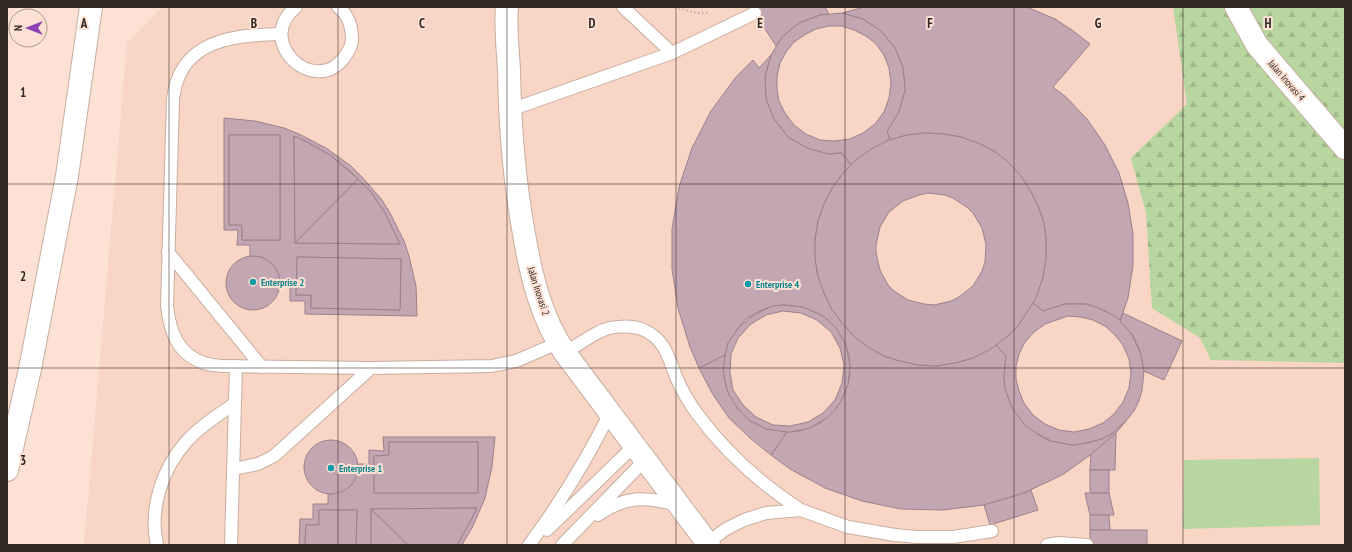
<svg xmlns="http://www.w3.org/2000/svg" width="1352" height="552" viewBox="0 0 1352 552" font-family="'PT Sans Narrow',sans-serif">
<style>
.built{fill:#f8d5c4}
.grass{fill:#b8d69f}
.forest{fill:url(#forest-firs)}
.building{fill:#c2a6b1;stroke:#9c818b;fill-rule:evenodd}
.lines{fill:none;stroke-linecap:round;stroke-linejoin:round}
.service-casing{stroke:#c8aea1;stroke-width:14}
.minor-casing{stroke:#c8aea1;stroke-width:24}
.trunk-casing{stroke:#c8aea1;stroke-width:24}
.path{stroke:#b7a297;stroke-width:2.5;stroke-dasharray:1 3;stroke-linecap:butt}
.service{stroke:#fff;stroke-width:12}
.minor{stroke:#fff;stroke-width:22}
.trunk{stroke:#fff;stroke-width:22}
.grid{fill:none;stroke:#322722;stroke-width:1;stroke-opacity:0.55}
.culture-dot{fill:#0f9aa8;stroke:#fce1d4;stroke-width:1.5}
.labels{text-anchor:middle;stroke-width:4;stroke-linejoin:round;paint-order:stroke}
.street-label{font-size:10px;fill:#322722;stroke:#fce1d4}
.culture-label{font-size:10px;font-weight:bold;fill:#0d838f;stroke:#fce1d4;text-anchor:start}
.grid-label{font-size:13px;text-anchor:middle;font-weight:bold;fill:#322722;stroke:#fce1d4;stroke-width:4;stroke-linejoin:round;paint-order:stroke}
</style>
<defs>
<pattern id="forest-firs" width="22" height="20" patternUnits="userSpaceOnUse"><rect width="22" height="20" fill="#b8d69f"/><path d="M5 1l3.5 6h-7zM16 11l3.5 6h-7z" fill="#9fb889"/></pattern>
</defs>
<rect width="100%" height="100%" fill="#fce1d4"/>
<!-- built -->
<polygon class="built" points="162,7 1345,7 1345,545 84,545 127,43"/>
<!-- grass -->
<polygon class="grass" points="1319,458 1320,525 1183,529 1184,460"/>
<!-- forest -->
<polygon class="forest" points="1173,7 1345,7 1345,363 1211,360 1200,338 1152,308 1146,213 1131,158 1187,104"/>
<!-- building -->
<g class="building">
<polygon points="751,7 825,7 829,14 820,15 799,23 782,37 776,46"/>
<polygon points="860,7 1027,7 1055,19 1072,30 1090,44 1053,87 1066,97 1087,119 1105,145 1119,173 1128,203 1133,234 1133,265 1128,298 1120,321 1106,311 1086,304 1065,304 1043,311 1033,303 1043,277 1046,258 1046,240 1044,223 1038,206 1030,190 1020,175 1008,162 994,151 978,143 961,137 944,134 925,133 907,135 890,140 887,131 899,112 905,90 903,68 895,48 881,31 863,19 842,13 861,8"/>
<path d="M 842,13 L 863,19 L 881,31 L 895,48 L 903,68 L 905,90 L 899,112 L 887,131 L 890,140 L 873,148 L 851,165 L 842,153 L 828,154 L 807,148 L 788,137 L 774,119 L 766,99 L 765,76 L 771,55 L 782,37 L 799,23 L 820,15 ZM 829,26 L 842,26 L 854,30 L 866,36 L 876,44 L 884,55 L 889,68 L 891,83 L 889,98 L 884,112 L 875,124 L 863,133 L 850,139 L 835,141 L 820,140 L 806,134 L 794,125 L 785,113 L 779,101 L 777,89 L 777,76 L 780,63 L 786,52 L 794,42 L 806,34 L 816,29 Z"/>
<polygon points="771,55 765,76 766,99 774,119 788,137 807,148 828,154 842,153 851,165 844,172 833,187 824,204 818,221 815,240 815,258 818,276 824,293 831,308 842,323 854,336 868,347 884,356 900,361 918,365 936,366 955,363 973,358 996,345 1006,356 1004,377 1005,388 1012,408 1025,425 1042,437 1051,441 1072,445 1092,442 1111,434 1126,421 1116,433 1096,451 1062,475 1024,493 984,505 943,510 901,509 862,501 825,488 790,469 771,455 787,432 800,431 819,424 834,411 845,394 850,375 849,355 841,336 829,321 821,315 803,307 783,305 764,309 746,319 739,327 728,343 725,356 699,368 690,347 678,308 672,269 672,229 679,187 692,148 711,111 736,77 753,60 759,68"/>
<path d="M 224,118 L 255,121 L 284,128 L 299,134 L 326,148 L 351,166 L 362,177 L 382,200 L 390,213 L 404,241 L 409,256 L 416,286 L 417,316 L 305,314 L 305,301 L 290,301 L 290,286 L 280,286 L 279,275 L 272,264 L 262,257 L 250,256 L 250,245 L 237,245 L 238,230 L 224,230 ZM 229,135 L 280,135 L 280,240 L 242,240 L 242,225 L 229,225 ZM 294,136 L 307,142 L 330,155 L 351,172 L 370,191 L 385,213 L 400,244 L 295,243 ZM 297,257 L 401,259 L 400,310 L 311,308 L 311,295 L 296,295 Z"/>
<path d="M 925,133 L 944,134 L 961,137 L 978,143 L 994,151 L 1008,162 L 1020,175 L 1030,190 L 1038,206 L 1044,223 L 1046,240 L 1046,258 L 1043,277 L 1037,295 L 1032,306 L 1018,326 L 1000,343 L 989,350 L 973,358 L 955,363 L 936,366 L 918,365 L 900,361 L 884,356 L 868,347 L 854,336 L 842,323 L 831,308 L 824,293 L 818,276 L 815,258 L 815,240 L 818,221 L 824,204 L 833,187 L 844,172 L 857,159 L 873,148 L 889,140 L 907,135 ZM 928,193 L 945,195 L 953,198 L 968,208 L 973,213 L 982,228 L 986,245 L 985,262 L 982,271 L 973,286 L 959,297 L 951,301 L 934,305 L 924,304 L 908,300 L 894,291 L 888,285 L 880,270 L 876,253 L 876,245 L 880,227 L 889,212 L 903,201 L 919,195 Z"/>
<polygon points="229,135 280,135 280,240 242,240 242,225 229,225"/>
<polygon points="294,136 307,142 330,155 358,179 295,243"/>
<polygon points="358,179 370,191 385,213 400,244 295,243"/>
<circle cx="253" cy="283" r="27"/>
<polygon points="297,257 401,259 400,310 311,308 311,295 296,295"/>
<path d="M 1033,303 L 1043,311 L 1065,304 L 1086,304 L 1096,307 L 1115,316 L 1124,324 L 1131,333 L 1141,354 L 1144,371 L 1142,390 L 1139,401 L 1134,411 L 1126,421 L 1111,434 L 1102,439 L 1082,444 L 1072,445 L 1051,441 L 1033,431 L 1025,425 L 1012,408 L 1005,388 L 1004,377 L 1006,356 L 996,345 L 1009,335 L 1018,326 ZM 1068,316 L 1081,317 L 1093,320 L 1105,326 L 1115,335 L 1123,345 L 1129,359 L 1131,373 L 1129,388 L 1123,402 L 1114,414 L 1103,423 L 1089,429 L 1074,432 L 1059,430 L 1045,424 L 1033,415 L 1024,403 L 1019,391 L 1016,379 L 1016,366 L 1019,354 L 1025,342 L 1034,332 L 1045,324 Z"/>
<path d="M 783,305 L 803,307 L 821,315 L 829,321 L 836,328 L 846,345 L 850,365 L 848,385 L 840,403 L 834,411 L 827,418 L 810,428 L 791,432 L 782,432 L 766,429 L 750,421 L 743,416 L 738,409 L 729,395 L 726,387 L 723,370 L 724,361 L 728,343 L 739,327 L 755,314 L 773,306 ZM 783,311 L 801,313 L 817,320 L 831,332 L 840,348 L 844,365 L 842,383 L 835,400 L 823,413 L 808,422 L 790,426 L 773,425 L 756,417 L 743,405 L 733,390 L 730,372 L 731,354 L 738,338 L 751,324 L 766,315 Z"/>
<polygon points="1123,313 1182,341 1164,380 1144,371 1141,354 1137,343 1131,333 1120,321"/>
<polygon points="725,355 723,370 726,387 729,395 738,409 750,421 766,429 787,432 771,455 750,438 729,418 712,393 699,368"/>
<polygon points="1116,433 1115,470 1090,470 1091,454"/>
<path d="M 383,437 L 495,437 L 492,467 L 485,498 L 473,526 L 462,545 L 457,545 L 471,520 L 477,508 L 371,509 L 371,545 L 356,545 L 357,510 L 319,510 L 319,525 L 306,525 L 305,545 L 299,545 L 300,519 L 313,519 L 313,504 L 328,504 L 328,493 L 335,493 L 343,490 L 350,486 L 357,475 L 358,464 L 369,464 L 369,450 L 384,451 ZM 389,442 L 478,442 L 478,493 L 374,493 L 374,456 L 389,455 Z"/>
<circle cx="331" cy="467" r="27"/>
<polygon points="389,442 478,442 478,493 374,493 374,456 389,455"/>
<rect x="1090" y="470" width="19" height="23"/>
<polygon points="1031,490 1038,510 990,525 984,505 1024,493"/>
<polygon points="1085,493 1109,493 1114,515 1090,515"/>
<polygon points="477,508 471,520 457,545 408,545 371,509"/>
<polygon points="371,509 408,545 371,545"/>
<polygon points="319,510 357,510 356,545 305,545 306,525 319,525"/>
<polygon points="1090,515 1109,515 1110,530 1090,530"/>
<rect x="1090" y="530" width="57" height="15"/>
</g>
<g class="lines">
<defs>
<g id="service">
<path d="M 296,7 C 254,41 313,96 343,59 C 347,53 352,47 352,40 C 352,27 349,15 338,7"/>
<polyline points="623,7 672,53"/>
<path d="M 281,34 C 243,35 192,37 177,81 C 175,86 174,93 173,99 L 167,306 C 170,331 177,354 204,363 C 210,365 216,366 222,366 L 371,368 L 492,366 L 516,361 L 558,343"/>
<polyline points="510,110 672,53 755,13"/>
<polyline points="168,252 262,367"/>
<path d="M 565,353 C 576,346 587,338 599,332 C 611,325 634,325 646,331 C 666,341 669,360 677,379 C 682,391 690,404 698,415 C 727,454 761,484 801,510"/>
<polyline points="234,469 258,464 274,456 371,368"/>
<path d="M 598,515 C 625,496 645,496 677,505"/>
<polyline points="547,530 634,446"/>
<polyline points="707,543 726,529 744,520 766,513 801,510 848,527 895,535 917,537 953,537 992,531"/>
<path d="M 157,545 C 149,509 162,469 186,442 C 199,427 218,415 234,404"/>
<polyline points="231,545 236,366"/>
<path d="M 529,545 C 561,502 586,461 610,413"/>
<polyline points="562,545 645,460"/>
<polyline points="1047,545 1058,543 1087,545"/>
</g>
<g id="minor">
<path d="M 507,7 C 505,26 508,51 509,71 C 510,125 514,180 524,234 C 531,275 541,318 565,353 L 709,545"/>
<polyline points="1236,7 1257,45 1345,148"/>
</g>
<polyline id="trunk" points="7,470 30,369 67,176 91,7"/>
</defs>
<!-- service casing -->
<use href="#service" class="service-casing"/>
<!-- minor casing -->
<use href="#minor" class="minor-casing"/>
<!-- trunk casing -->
<use href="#trunk" class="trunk-casing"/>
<!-- path -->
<polyline class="path" points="675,7 697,13 709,13"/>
<!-- service -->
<use href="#service" class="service"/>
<!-- minor -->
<use href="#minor" class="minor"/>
<!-- trunk -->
<use href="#trunk" class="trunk"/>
</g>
<!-- grid -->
<path class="grid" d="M 169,7 L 169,545M 338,7 L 338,545M 507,7 L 507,545M 676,7 L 676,545M 845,7 L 845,545M 1014,7 L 1014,545M 1183,7 L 1183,545M 7,184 L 1345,184M 7,368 L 1345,368"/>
<!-- markers -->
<g class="culture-dot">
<circle cx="253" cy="282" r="4"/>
<circle cx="748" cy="284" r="4"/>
<circle cx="331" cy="468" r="4"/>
</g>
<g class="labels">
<!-- street labels -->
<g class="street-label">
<text transform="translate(1287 80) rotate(49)" y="4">Jalan Inovasi 4</text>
<text transform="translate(539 291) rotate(72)" y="4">Jalan Inovasi 2</text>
</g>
<!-- culture labels -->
<g class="culture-label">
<text x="261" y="286">Enterprise 2</text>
<text x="756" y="288">Enterprise 4</text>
<text x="339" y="472">Enterprise 1</text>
</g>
</g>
<g class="grid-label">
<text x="84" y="28">A</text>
<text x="254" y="28">B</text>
<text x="422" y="28">C</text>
<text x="592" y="28">D</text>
<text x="760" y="28">E</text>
<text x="930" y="28">F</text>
<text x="1098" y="28">G</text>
<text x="1268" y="28">H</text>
<text x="23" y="97">1</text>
<text x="23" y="281">2</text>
<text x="23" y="465">3</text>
</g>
<!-- border -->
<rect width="1352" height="552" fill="none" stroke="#322722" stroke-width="16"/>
<!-- north arrow -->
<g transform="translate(28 28) rotate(270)"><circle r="19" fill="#fce1d4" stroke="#ab978d"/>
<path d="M0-3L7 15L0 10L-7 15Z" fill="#8e41b2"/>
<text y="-6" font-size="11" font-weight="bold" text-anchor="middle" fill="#322722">N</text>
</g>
</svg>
